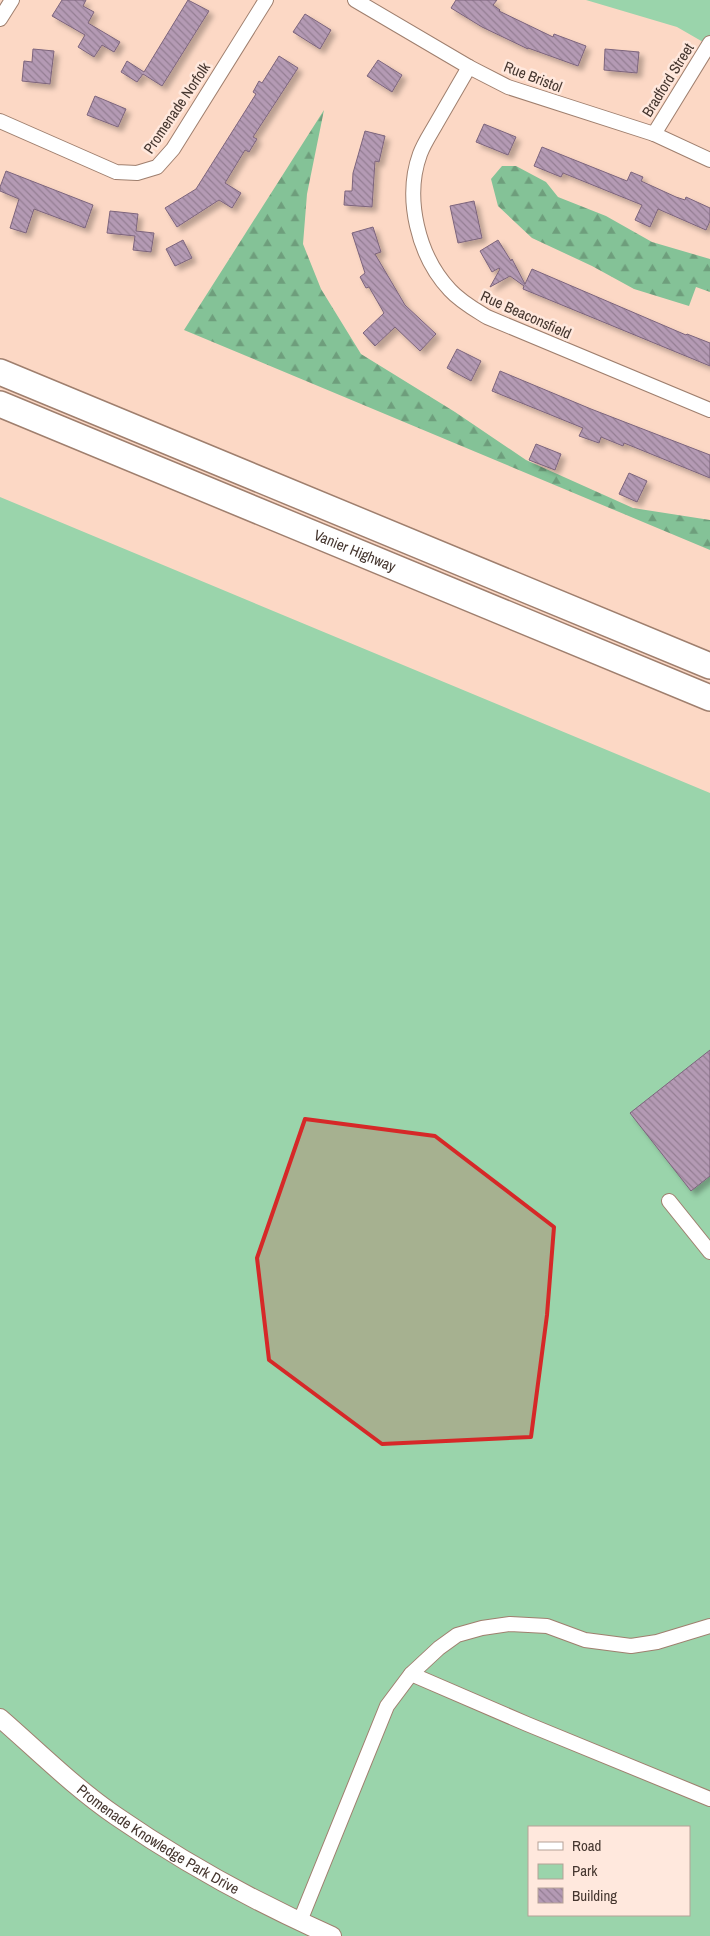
<svg xmlns="http://www.w3.org/2000/svg" width="710" height="1936" viewBox="0 0 710 1936" font-family="'Archivo Narrow',sans-serif">
<style>
.forest{fill:url(#forest-firs)}
.park{fill:#9ad4ab;fill-rule:evenodd}
.building{fill:url(#building-back-hatch);stroke:#7c647c;filter:url(#shadow)}
.lines{fill:none;stroke-linecap:round;stroke-linejoin:round}
.minor-casing{stroke:#9f7f6e;stroke-width:16}
.tertiary-casing{stroke:#9f7f6e;stroke-width:20}
.motorway-casing{stroke:#9f7f6e;stroke-width:28}
.minor{stroke:#fff;stroke-width:14}
.tertiary{stroke:#fff;stroke-width:18}
.motorway{stroke:#fff;stroke-width:25}
.marked{fill:#d62828;fill-opacity:0.2;stroke:#d62828;stroke-width:4;stroke-linejoin:round}
.labels{text-anchor:middle;stroke-width:5;stroke-linejoin:round;paint-order:stroke}
.street-label{font-size:15px;fill:#45362f;stroke:#ffe8dd}
</style>
<defs>
<pattern id="forest-firs" width="22" height="20" patternUnits="userSpaceOnUse" patternTransform="scale(1.25)"><rect width="22" height="20" fill="#84c297"/><path d="M5 1l3.5 6h-7zM16 11l3.5 6h-7z" fill="#6e9e7c"/></pattern>
<pattern id="building-back-hatch" width="6" height="6" patternUnits="userSpaceOnUse" patternTransform="scale(1.25)"><rect width="6" height="6" fill="#b49ab4"/><path d="M-1 5l2 2M0 0l6 6M5-1l2 2" fill="none" stroke="#947e93"/></pattern>
<filter id="shadow"><feDropShadow dx="4.5" dy="4.5" stdDeviation="2.5" flood-color="#0004"/></filter>
</defs>
<rect width="100%" height="100%" fill="#fcd8c5"/>
<!-- forest -->
<g class="forest">
<polygon points="324,110 307,194 303,244 321,289 361,354 455,412 526,460 633,508 710,520 710,550 184,330"/>
<polygon points="502,166 516,166 546,182 558,197 606,216 652,242 710,259 710,292 696,287 689,306 634,289 592,266 532,238 498,206 491,179"/>
</g>
<!-- park -->
<g class="park">
<polygon points="586,0 710,0 710,46 677,27"/>
<path d="M 0,497 L 710,793 L 710,1936 L 0,1936 ZM 529,1827 L 689,1827 L 689,1915 L 529,1915 Z"/>
</g>
<!-- building -->
<g class="building">
<polygon points="62,0 86,0 83,6 94,12 88,23 120,42 114,52 102,45 94,57 78,47 85,35 52,16"/>
<polygon points="188,0 209,11 162,86 143,74 137,82 121,72 127,61 144,72"/>
<polygon points="456,0 497,0 493,5 500,10 499,11 553,37 554,34 586,46 578,66 528,48 528,49 482,27 451,8"/>
<polygon points="305,14 331,30 320,49 293,32"/>
<polygon points="33,49 54,51 50,84 22,81 24,61 32,62"/>
<polygon points="605,49 639,52 637,73 604,70"/>
<polygon points="279,56 298,68 253,137 257,139 249,152 245,150 225,183 241,193 232,208 219,200 177,227 165,208 196,189 256,94 253,92 259,81 262,83"/>
<polygon points="378,60 402,75 392,92 367,76"/>
<polygon points="95,96 126,109 118,127 87,115"/>
<polygon points="484,124 516,137 508,155 476,142"/>
<polygon points="365,131 385,136 379,162 375,161 372,207 344,205 345,191 352,191 353,173"/>
<polygon points="542,147 627,181 631,172 643,177 641,181 676,197 685,200 686,197 710,208 710,221 706,230 658,209 650,227 635,220 642,205 563,173 561,177 534,166"/>
<polygon points="6,171 93,205 85,228 34,209 26,233 10,228 19,199 0,191 0,187"/>
<polygon points="474,201 482,238 458,243 450,206"/>
<polygon points="110,211 138,214 136,231 154,233 151,252 133,250 135,236 107,233"/>
<polygon points="373,227 381,252 375,254 405,305 436,334 420,351 395,327 375,346 363,333 384,313 369,287 366,288 360,277 365,273 352,233"/>
<polygon points="183,240 192,258 175,266 166,249"/>
<polygon points="498,240 511,261 512,259 525,284 532,269 686,335 687,334 710,343 710,366 523,289 524,286 510,276 490,287 500,269 499,268 492,272 480,251"/>
<polygon points="457,349 481,361 471,381 447,368"/>
<polygon points="500,371 591,409 710,455 710,478 624,443 623,446 601,437 599,443 579,436 583,428 492,391"/>
<polygon points="536,444 561,454 555,470 529,460"/>
<polygon points="629,473 647,481 637,502 619,494"/>
<polygon points="710,1050 710,1176 691,1191 630,1113"/>
</g>
<g class="lines">
<defs>
<g id="minor">
<polyline points="355,0 469,67 508,87 654,134 710,160"/>
<polyline points="0,19 12,0"/>
<path d="M 469,67 C 458,86 447,105 436,124 C 431,133 424,143 420,154 C 404,198 418,256 450,290 C 461,302 474,309 487,317 L 710,410"/>
<polyline points="0,121 116,172 137,173 157,167 173,149 266,0"/>
<polyline points="654,134 710,43"/>
<polyline points="669,1201 710,1252"/>
<polyline points="411,1674 527,1724 710,1799"/>
<polyline points="300,1921 387,1706 411,1674 439,1648 457,1635 482,1628 510,1624 547,1626 585,1640 631,1646 657,1642 710,1626"/>
</g>
<g id="tertiary">
<path id="s1" d="M 0,1718 C 38,1751 75,1788 116,1816 C 184,1863 257,1903 332,1936"/>
</g>
<g id="motorway">
<polyline points="0,372 710,666"/>
<path id="s2" d="M 0,404 L 710,698"/>
</g>
</defs>
<!-- minor casing -->
<use href="#minor" class="minor-casing"/>
<!-- tertiary casing -->
<use href="#tertiary" class="tertiary-casing"/>
<!-- motorway casing -->
<use href="#motorway" class="motorway-casing"/>
<!-- minor -->
<use href="#minor" class="minor"/>
<!-- tertiary -->
<use href="#tertiary" class="tertiary"/>
<!-- motorway -->
<use href="#motorway" class="motorway"/>
</g>
<!-- marked area -->
<path class="marked" d="M 305,1119 L 435,1136 L 554,1227 L 547,1315 L 531,1437 L 382,1444 L 269,1360 L 257,1258 Z"/>
<g class="labels">
<!-- street labels -->
<g class="street-label">
<text transform="translate(533 77) rotate(21)" y="5">Rue Bristol</text>
<text transform="translate(668 80) rotate(-58)" y="5">Bradford Street</text>
<text transform="translate(177 108) rotate(-56)" y="5">Promenade Norfolk</text>
<text transform="translate(526 315) rotate(24)" y="5">Rue Beaconsfield</text>
<text dy="5" stroke="none"><textPath href="#s2" startOffset="384">Vanier Highway</textPath></text>
<text dy="5" stroke="none"><textPath href="#s1" startOffset="200">Promenade Knowledge Park Drive</textPath></text>
</g>
</g>
<!-- legend -->
<rect x="528" y="1826" width="162" height="90" fill="#ffe8dd" stroke="#b5a197"/>
<rect x="538" y="1842" width="25" height="8" fill="#ffffff" stroke="#b5a197"/>
<text x="572" y="1851" font-size="15" fill="#45362f">Road</text>
<rect x="538" y="1864" width="25" height="15" fill="#9ad4ab" stroke="#b5a197"/>
<text x="572" y="1876" font-size="15" fill="#45362f">Park</text>
<rect x="538" y="1888" width="25" height="15" fill="url(#building-back-hatch)" stroke="#b5a197"/>
<text x="572" y="1901" font-size="15" fill="#45362f">Building</text>
</svg>
